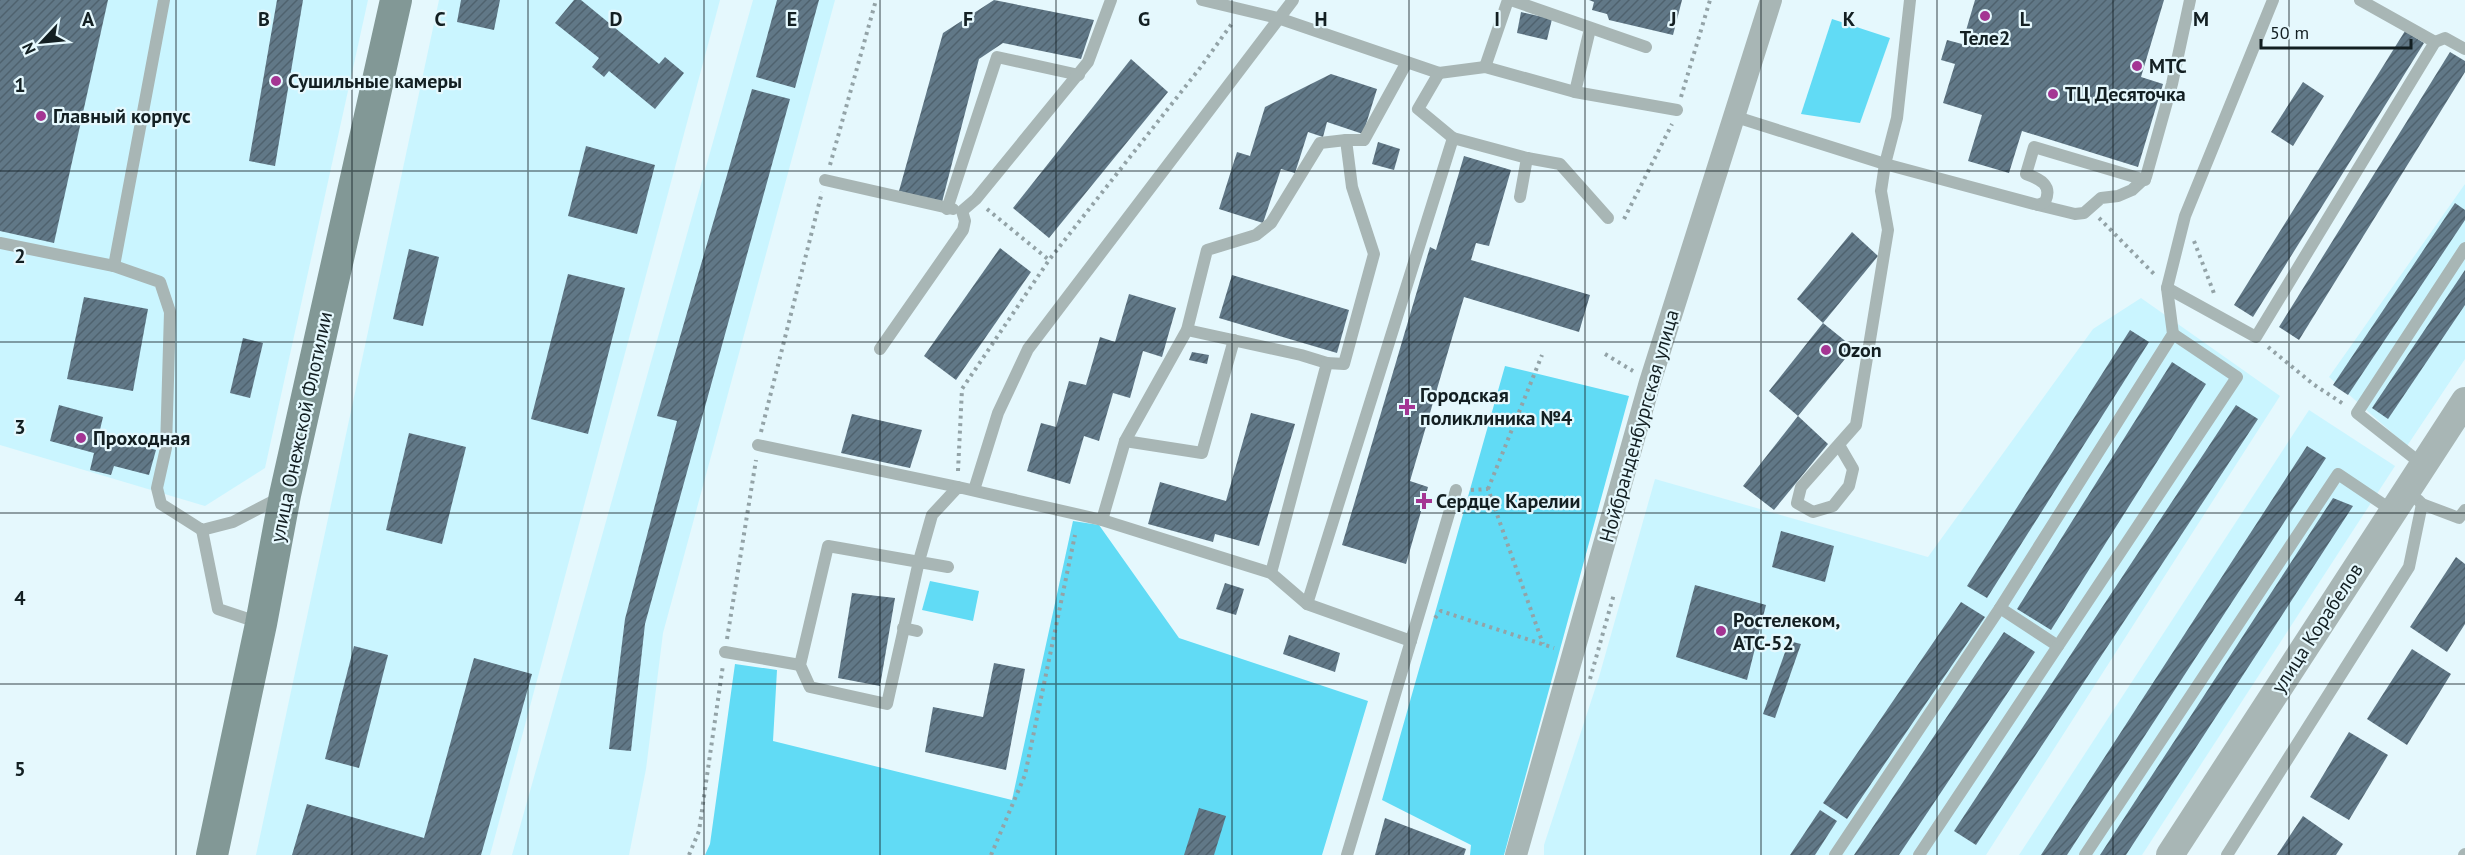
<svg xmlns="http://www.w3.org/2000/svg" width="2465" height="855" viewBox="0 0 2465 855" font-family="'PT Sans',sans-serif">
<style>
.built{fill:#caf5ff}
.green{fill:#61dbf5}
.building{fill:url(#building-hatch)}
.lines{fill:none;stroke-linecap:round;stroke-linejoin:round}
.path{stroke:#93a3a7;stroke-width:4;stroke-dasharray:3 4.5;stroke-linecap:butt}
.service{stroke:#a8b6b5;stroke-width:12}
.minor{stroke:#a8b6b5;stroke-width:22}
.tertiary{stroke:#a8b6b5;stroke-width:28}
.secondary{stroke:#829896;stroke-width:32}
.grid{fill:none;stroke:#131f22;stroke-width:1.5;stroke-opacity:0.55}
.poi-dot{fill:#a43593;stroke:#e5f8fd;stroke-width:2}
.labels{text-anchor:middle;stroke-width:4.5;stroke-linejoin:round;paint-order:stroke}
.poi-label{font-size:20px;font-weight:bold;fill:#131f22;stroke:#e5f8fd;text-anchor:start}
.street-label{font-size:20px;fill:#131f22;stroke:#e5f8fd}
.grid-label{font-size:20px;text-anchor:middle;font-weight:bold;fill:#131f22;stroke:#e5f8fd;stroke-width:4.5;stroke-linejoin:round;paint-order:stroke}
</style>
<defs>
<pattern id="building-hatch" width="6" height="6" patternUnits="userSpaceOnUse" patternTransform="scale(1.5)"><rect width="6" height="6" fill="#617887"/><path d="M-1 1l2-2M0 6l6-6M5 7l2-2" fill="none" stroke="#4f626e"/></pattern>
</defs>
<rect width="100%" height="100%" fill="#e5f8fd"/>
<!-- built -->
<g class="built">
<polygon points="0,0 368,0 265,468 205,506 0,445"/>
<polygon points="439,0 720,0 490,855 256,855"/>
<polygon points="753,0 835,0 663,633 646,769 629,855 512,855"/>
<polygon points="2465,184 2465,359 2407,446 2329,377"/>
<polygon points="2141,298 2280,396 1986,855 1544,855 1544,845 1599,677 1655,479 1928,557 2093,329"/>
<polygon points="2309,410 2395,466 2142,855 2019,855"/>
</g>
<!-- green -->
<g class="green">
<polygon points="1832,19 1890,38 1860,123 1801,114"/>
<polygon points="1505,366 1629,396 1504,855 1470,855 1471,845 1382,800"/>
<polygon points="1073,521 1099,525 1179,638 1368,701 1322,855 705,855 710,844 735,664 777,670 773,741 1012,800"/>
<polygon points="930,581 979,591 973,621 922,610"/>
</g>
<!-- building -->
<g class="building">
<polygon points="0,0 108,0 54,243 0,231"/>
<polygon points="277,0 303,0 275,166 249,161"/>
<polygon points="461,0 500,0 494,30 457,22"/>
<polygon points="574,0 581,0 659,64 665,57 684,73 655,109 609,71 604,77 592,67 599,58 555,23"/>
<polygon points="777,0 819,0 795,88 756,77"/>
<polygon points="994,0 1094,20 1081,59 1003,43 979,59 942,202 899,191 943,33"/>
<polygon points="1589,0 1682,0 1673,35 1609,20 1607,14 1592,10 1594,2"/>
<polygon points="1975,0 2164,0 2141,77 2163,84 2138,167 2022,131 2009,173 1968,161 1982,115 1943,103 1955,64 1941,60 1947,40 1962,44"/>
<polygon points="1521,12 1552,19 1547,40 1517,33"/>
<polygon points="2405,31 2424,43 2253,317 2234,305"/>
<polygon points="2450,52 2465,61 2465,72 2299,340 2279,327"/>
<polygon points="1131,59 1168,92 1049,238 1013,208"/>
<polygon points="1331,74 1377,89 1363,134 1327,122 1323,137 1308,132 1295,173 1281,169 1263,223 1219,209 1237,152 1250,156 1265,107"/>
<polygon points="2303,82 2324,96 2293,146 2271,132"/>
<polygon points="752,89 790,99 645,624 631,751 609,749 625,619 677,421 657,416"/>
<polygon points="1378,142 1400,149 1394,170 1372,164"/>
<polygon points="586,146 655,165 637,234 568,216"/>
<polygon points="1464,156 1511,170 1489,246 1476,243 1471,260 1590,295 1579,332 1464,297 1410,481 1428,487 1406,564 1342,545 1430,247 1436,250"/>
<polygon points="2455,203 2465,210 2465,220 2348,395 2333,385"/>
<polygon points="1852,232 1878,256 1823,323 1797,299"/>
<polygon points="1000,248 1031,272 956,380 924,356"/>
<polygon points="409,249 439,257 423,326 393,319"/>
<polygon points="2465,270 2465,305 2388,419 2372,408"/>
<polygon points="568,274 625,288 588,434 531,419"/>
<polygon points="1232,275 1349,310 1337,353 1219,318"/>
<polygon points="1129,294 1176,308 1162,357 1143,351 1130,398 1113,393 1099,441 1084,436 1070,484 1027,471 1041,423 1056,427 1069,381 1086,385 1100,337 1115,342"/>
<polygon points="84,297 148,309 133,391 67,379"/>
<polygon points="1823,323 1854,348 1798,416 1769,391"/>
<polygon points="2130,330 2149,342 1987,598 1967,586"/>
<polygon points="243,338 263,343 250,398 230,393"/>
<polygon points="1192,352 1209,355 1207,364 1189,360"/>
<polygon points="2172,362 2206,384 2051,630 2017,609"/>
<polygon points="59,405 103,417 99,434 156,450 149,475 114,466 111,475 90,470 94,453 50,441"/>
<polygon points="2236,405 2258,419 1976,845 1954,831"/>
<polygon points="1251,413 1295,424 1259,546 1215,534 1213,542 1148,524 1160,482 1226,501"/>
<polygon points="852,414 922,430 910,468 841,453"/>
<polygon points="1798,416 1828,444 1774,510 1743,486"/>
<polygon points="409,433 466,447 442,544 386,530"/>
<polygon points="2307,446 2326,458 2067,855 2041,855"/>
<polygon points="2333,498 2353,506 2126,855 2100,855"/>
<polygon points="1781,531 1834,546 1825,582 1772,567"/>
<polygon points="2456,557 2465,564 2465,624 2447,652 2410,627"/>
<polygon points="1225,583 1244,589 1236,615 1216,609"/>
<polygon points="1695,585 1766,605 1747,680 1676,657"/>
<polygon points="852,593 895,598 880,686 838,678"/>
<polygon points="1961,602 1985,617 1847,819 1823,803"/>
<polygon points="2004,632 2035,652 1899,855 1854,855"/>
<polygon points="1289,635 1340,653 1335,672 1283,654"/>
<polygon points="1789,641 1801,644 1775,718 1763,714"/>
<polygon points="354,646 388,655 359,768 325,759"/>
<polygon points="2412,649 2451,674 2407,745 2367,719"/>
<polygon points="474,658 532,674 481,855 292,855 307,804 424,838"/>
<polygon points="994,663 1025,669 1006,770 925,752 933,707 983,717"/>
<polygon points="2349,732 2388,755 2349,820 2310,797"/>
<polygon points="1199,808 1226,816 1214,855 1184,855"/>
<polygon points="1820,810 1837,821 1815,855 1790,855"/>
<polygon points="2303,816 2343,844 2336,855 2277,855"/>
<polygon points="1385,818 1466,849 1464,855 1375,855"/>
</g>
<g class="lines">
<!-- path -->
<g class="path">
<polyline points="1681,97 1710,0"/>
<polyline points="830,165 876,0"/>
<polyline points="987,209 1049,260"/>
<polyline points="2099,218 2155,275"/>
<polyline points="1624,219 1672,124"/>
<polyline points="2194,241 2215,296"/>
<polyline points="2268,347 2313,384 2345,405"/>
<polyline points="1605,354 1633,371"/>
<polyline points="761,432 822,192"/>
<polyline points="958,471 962,389 1049,260 1200,68 1233,22"/>
<polyline points="1488,489 1542,355"/>
<polyline points="1471,490 1488,489 1543,644"/>
<polyline points="1435,618 1441,611 1554,648"/>
<polyline points="727,639 756,460"/>
<polyline points="1590,679 1614,594"/>
<polyline points="689,855 699,831 723,665"/>
<polyline points="991,855 1025,775 1075,535"/>
</g>
<!-- service -->
<g class="service">
<polyline points="1202,0 1278,18 1439,73 1485,67 1575,92 1677,110"/>
<polyline points="1511,0 1646,47"/>
<polyline points="2435,42 2445,38 2465,49"/>
<polyline points="1485,67 1508,0"/>
<polyline points="1575,92 1590,29"/>
<polyline points="1733,116 1885,164 2038,205 2075,214 2084,213 2101,198 2118,196 2132,190 2146,177 2172,84 2190,0"/>
<polyline points="1453,138 1527,158 1560,164 1608,218"/>
<polyline points="825,180 953,209"/>
<polyline points="1520,197 1527,158"/>
<path d="M 2038,205 L 2045,202 C 2053,185 2040,179 2026,174 L 2034,147 L 2145,180"/>
<polyline points="947,209 997,57 1079,75"/>
<polyline points="0,243 114,266 160,282 170,312 166,448 157,488 161,504 202,530 233,522 281,497"/>
<polyline points="114,266 164,0"/>
<polyline points="2167,288 2256,337 2435,42 2360,0"/>
<polyline points="1187,330 1301,355 1327,363 1271,573"/>
<polyline points="880,349 963,230 965,221 962,211 976,199 1088,62 1111,0"/>
<polyline points="1327,363 1344,364 1374,254 1352,187 1346,140 1364,140 1407,62"/>
<polyline points="1125,441 1202,453 1234,340"/>
<polyline points="758,445 958,487"/>
<polyline points="1839,445 1853,469 1849,486 1833,506 1813,512 1797,503 1801,487 1856,425 1888,230 1881,191 1885,164 1897,118 1910,0"/>
<polyline points="2423,465 2357,413 2465,248"/>
<polyline points="974,490 998,413 1028,349 1293,0"/>
<polyline points="2418,500 2422,504 2459,518 2465,510"/>
<polyline points="1102,520 1125,441 1187,330 1207,250 1256,235 1271,223 1320,143 1346,140"/>
<polyline points="202,530 218,609 260,623"/>
<polyline points="948,567 828,546 800,665 810,687 887,704 919,561 932,515 958,487 1102,520 1271,573 1307,604 1411,641"/>
<polyline points="1307,604 1453,138 1418,109 1439,73"/>
<polyline points="2000,608 2058,646"/>
<polyline points="903,628 917,631"/>
<polyline points="725,652 800,665"/>
<polyline points="1347,855 1456,490"/>
<polyline points="1835,855 2000,608 2173,334 2167,288 2185,216 2273,0"/>
<polyline points="1919,855 2237,377 2173,334"/>
<polyline points="2085,855 2338,474 2393,511"/>
<polyline points="2227,855 2409,567 2422,504"/>
<polyline points="2464,855 2465,854"/>
</g>
<!-- minor -->
<polyline class="minor" points="1516,855 1650,382 1771,0"/>
<!-- tertiary -->
<polyline class="tertiary" points="2170,855 2465,401"/>
<!-- secondary -->
<polyline class="secondary" points="212,855 261,624 285,495 396,0"/>
</g>
<!-- grid -->
<path class="grid" d="M 176,0 L 176,855M 352,0 L 352,855M 528,0 L 528,855M 704,0 L 704,855M 880,0 L 880,855M 1056,0 L 1056,855M 1232,0 L 1232,855M 1409,0 L 1409,855M 1585,0 L 1585,855M 1761,0 L 1761,855M 1937,0 L 1937,855M 2113,0 L 2113,855M 2289,0 L 2289,855M 0,171 L 2465,171M 0,342 L 2465,342M 0,513 L 2465,513M 0,684 L 2465,684"/>
<!-- markers -->
<g class="poi-dot">
<circle cx="1985" cy="16" r="6"/>
<circle cx="2137" cy="66" r="6"/>
<circle cx="276" cy="81" r="6"/>
<circle cx="2053" cy="94" r="6"/>
<circle cx="41" cy="116" r="6"/>
<circle cx="1826" cy="350" r="6"/>
<path d="M1404 398h6v6h6v6h-6v6h-6v-6h-6v-6h6z"/>
<circle cx="81" cy="438" r="6"/>
<path d="M1421 492h6v6h6v6h-6v6h-6v-6h-6v-6h6z"/>
<circle cx="1721" cy="631" r="6"/>
</g>
<g class="labels">
<!-- poi labels -->
<g class="poi-label">
<text x="1985" y="45" text-anchor="middle">Теле2</text>
<text x="2149" y="73">МТС</text>
<text x="288" y="88">Сушильные камеры</text>
<text x="2065" y="101">ТЦ Десяточка</text>
<text x="53" y="123">Главный корпус</text>
<text x="1838" y="357">Ozon</text>
<text x="1420" y="402">Городская<tspan x="1420" dy="23">поликлиника №4</tspan></text>
<text x="93" y="445">Проходная</text>
<text x="1436" y="508">Сердце Карелии</text>
<text x="1733" y="627">Ростелеком,<tspan x="1733" dy="23">АТС-52</tspan></text>
</g>
<!-- street labels -->
<g class="street-label">
<text transform="translate(1639 426) rotate(-74)" y="7">Нойбранденбургская улица</text>
<text transform="translate(301 427) rotate(-78)" y="7">улица Онежской Флотилии</text>
<text transform="translate(2317 628) rotate(-57)" y="7">улица Корабелов</text>
</g>
</g>
<g class="grid-label">
<text x="88" y="26">A</text>
<text x="264" y="26">B</text>
<text x="440" y="26">C</text>
<text x="616" y="26">D</text>
<text x="792" y="26">E</text>
<text x="968" y="26">F</text>
<text x="1144" y="26">G</text>
<text x="1321" y="26">H</text>
<text x="1497" y="26">I</text>
<text x="1673" y="26">J</text>
<text x="1849" y="26">K</text>
<text x="2025" y="26">L</text>
<text x="2201" y="26">M</text>
<text x="20" y="92">1</text>
<text x="20" y="263">2</text>
<text x="20" y="434">3</text>
<text x="20" y="605">4</text>
<text x="20" y="776">5</text>
</g>
<!-- north arrow -->
<g transform="translate(42 42) rotate(244)" stroke="#e5f8fd" stroke-width="4.5" paint-order="stroke">
<path d="M0-4.5L10 22L0 15L-10 22Z" fill="#131f22"/>
<text y="-9" font-size="16" font-weight="bold" text-anchor="middle" fill="#131f22">N</text>
</g>
<!-- scale -->
<path d="M2261 39v9h150v-9" fill="none" stroke="#131f22" stroke-width="3"/>
<text x="2270" y="39" font-size="18" fill="#131f22" stroke="#e5f8fd" stroke-width="4.5" paint-order="stroke">50 m</text>
</svg>
